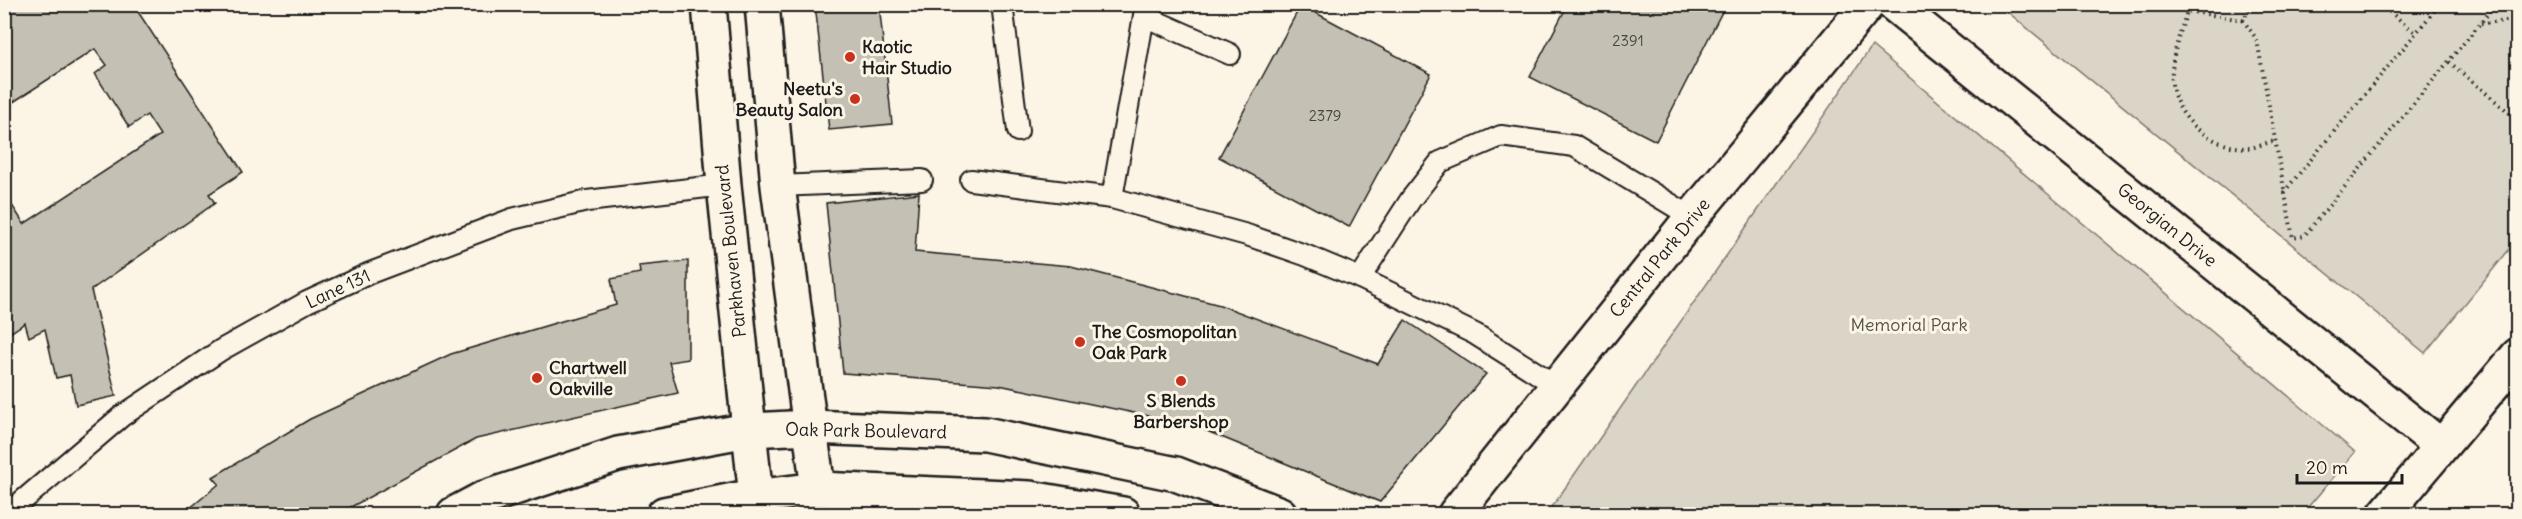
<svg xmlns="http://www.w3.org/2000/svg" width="2522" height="519" viewBox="0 0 2522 519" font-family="Delius,sans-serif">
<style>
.green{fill:#dbd5c8;stroke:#7c7872;stroke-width:1.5}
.building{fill:#c4c0b3;stroke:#1c1c1c;stroke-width:1.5}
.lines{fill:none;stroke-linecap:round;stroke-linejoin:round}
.lane-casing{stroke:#1c1c1c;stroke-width:24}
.street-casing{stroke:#1c1c1c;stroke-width:38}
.secondary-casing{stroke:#1c1c1c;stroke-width:38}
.path{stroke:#1c1c1c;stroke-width:4;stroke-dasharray:1.5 4.5;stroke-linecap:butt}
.lane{stroke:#fcf5e5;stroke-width:20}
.street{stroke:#fcf5e5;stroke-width:33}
.secondary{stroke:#fcf5e5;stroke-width:33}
.poi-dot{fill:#c8321e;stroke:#fcf5e5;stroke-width:2}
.labels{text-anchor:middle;stroke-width:6;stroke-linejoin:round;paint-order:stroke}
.number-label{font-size:15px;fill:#464542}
.poi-label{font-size:18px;font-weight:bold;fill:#1c1c1c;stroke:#fcf5e5;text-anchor:start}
.street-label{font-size:18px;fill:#1c1c1c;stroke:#fcf5e5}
.park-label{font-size:18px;fill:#555450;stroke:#fcf5e5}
</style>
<rect width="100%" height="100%" fill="#fcf5e5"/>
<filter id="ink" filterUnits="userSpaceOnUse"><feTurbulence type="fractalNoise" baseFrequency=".0167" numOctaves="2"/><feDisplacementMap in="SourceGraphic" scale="12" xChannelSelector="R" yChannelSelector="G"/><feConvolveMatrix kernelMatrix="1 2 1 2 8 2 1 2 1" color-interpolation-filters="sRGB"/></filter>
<g filter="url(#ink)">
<!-- green -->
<g class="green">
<polygon points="1999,5 2517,5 2517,240 2425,353"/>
<polygon points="1872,46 2355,452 2302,514 1547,514"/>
</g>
<!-- building -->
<g class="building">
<polygon points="4,4 133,4 243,172 209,194 215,203 91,290 116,396 76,405 70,375 56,378 45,329 29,337 25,323 4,337 4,193 24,224 160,135 147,115 129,127 95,74 107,65 95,49 4,108"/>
<polygon points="815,4 879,4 892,124 829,130"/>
<polygon points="1568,4 1726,4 1656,141 1530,77"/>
<polygon points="1301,5 1431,74 1349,227 1219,157"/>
<polygon points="919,193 915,252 1071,266 1220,305 1378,364 1405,320 1486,374 1380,502 1192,425 999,385 843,373 826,203"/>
<polygon points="688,261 688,359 669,362 678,393 476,439 338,514 183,514 219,484 213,477 310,419 451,354 616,305 611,279 640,273 639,266"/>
</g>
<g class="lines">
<defs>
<g id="lane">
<polyline points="1002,4 1018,131"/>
<polyline points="1144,16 1230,54"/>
<polyline points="971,180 1112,198 1247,235 1305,255 1360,278 1475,334 1557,386"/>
<polyline points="778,186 922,180"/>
<polyline points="1112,198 1146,4"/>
<polyline points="1360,278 1411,199 1440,162 1501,136 1574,146 1692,217"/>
<polyline points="7,514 122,416 221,350 307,302 370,273 512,219 587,201 724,185"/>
</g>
<g id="street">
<polyline points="709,4 724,185 756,498"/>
<polyline points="762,4 778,186 818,489"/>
<polyline points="1893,4 2441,446"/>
<polyline points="1455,514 1692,217 1868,4"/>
</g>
<g id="secondary">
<polyline points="454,514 484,498 618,454 748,430 810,427 985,434 1176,474 1280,514"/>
<polyline points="664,514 739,499 818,489 1030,498 1123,514"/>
<polyline points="2385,514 2518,355"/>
</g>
</defs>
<!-- lane casing -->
<use href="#lane" class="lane-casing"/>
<!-- street casing -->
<use href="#street" class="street-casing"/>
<!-- secondary casing -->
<use href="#secondary" class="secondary-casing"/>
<!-- path -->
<g class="path">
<polyline points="2177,4 2187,11 2190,4"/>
<path d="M 2252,4 L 2243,20 L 2187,11 C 2180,34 2170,59 2172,83 C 2175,119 2212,148 2247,148 C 2255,148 2265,143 2274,141"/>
<polyline points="2380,4 2416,33"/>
<polyline points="2243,20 2257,40 2293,238 2304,236 2492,9 2486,4"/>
<polyline points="2481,23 2518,20"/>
<polyline points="2449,62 2518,120"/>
<polyline points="2284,192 2440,4"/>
</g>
<!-- lane -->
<use href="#lane" class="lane"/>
<!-- street -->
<use href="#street" class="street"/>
<!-- secondary -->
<use href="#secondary" class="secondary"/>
</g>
</g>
<!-- markers -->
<g class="poi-dot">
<circle cx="850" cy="57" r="6"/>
<circle cx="855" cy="99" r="6"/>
<circle cx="1080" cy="342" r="6"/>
<circle cx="537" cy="378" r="6"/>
<circle cx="1181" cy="381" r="6"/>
</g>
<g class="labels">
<!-- number labels -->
<g class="number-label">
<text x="1628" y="46">2391</text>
<text x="1325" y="121">2379</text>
</g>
<!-- poi labels -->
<g class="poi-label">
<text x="862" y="53">Kaotic<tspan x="862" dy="21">Hair Studio</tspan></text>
<text x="843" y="95" text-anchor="end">Neetu's<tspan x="843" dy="21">Beauty Salon</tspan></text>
<text x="1092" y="338">The Cosmopolitan<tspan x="1092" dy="21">Oak Park</tspan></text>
<text x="549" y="374">Chartwell<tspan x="549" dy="21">Oakville</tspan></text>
<text x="1181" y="407" text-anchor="middle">S Blends<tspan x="1181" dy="21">Barbershop</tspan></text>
</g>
<!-- street labels -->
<g class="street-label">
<text transform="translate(2167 225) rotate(39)" y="6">Georgian Drive</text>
<text transform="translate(731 251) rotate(-96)" y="6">Parkhaven Boulevard</text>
<text transform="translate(1660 258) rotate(-51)" y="6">Central Park Drive</text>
<text transform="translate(338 289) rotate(-25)" y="6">Lane 131</text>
<text transform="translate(866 431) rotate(1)" y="6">Oak Park Boulevard</text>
</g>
<!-- park labels -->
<g class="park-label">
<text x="1909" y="331">Memorial Park</text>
</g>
</g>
<!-- margin -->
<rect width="2522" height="519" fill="none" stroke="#fcf5e5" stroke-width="24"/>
<rect x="12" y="12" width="2498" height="495" fill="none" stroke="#1c1c1c" stroke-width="2" filter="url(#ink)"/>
<!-- scale -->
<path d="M2297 474v9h105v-9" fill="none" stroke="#1c1c1c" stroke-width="3"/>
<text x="2306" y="474" font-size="18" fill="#1c1c1c" stroke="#fcf5e5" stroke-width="4.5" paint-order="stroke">20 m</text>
</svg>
